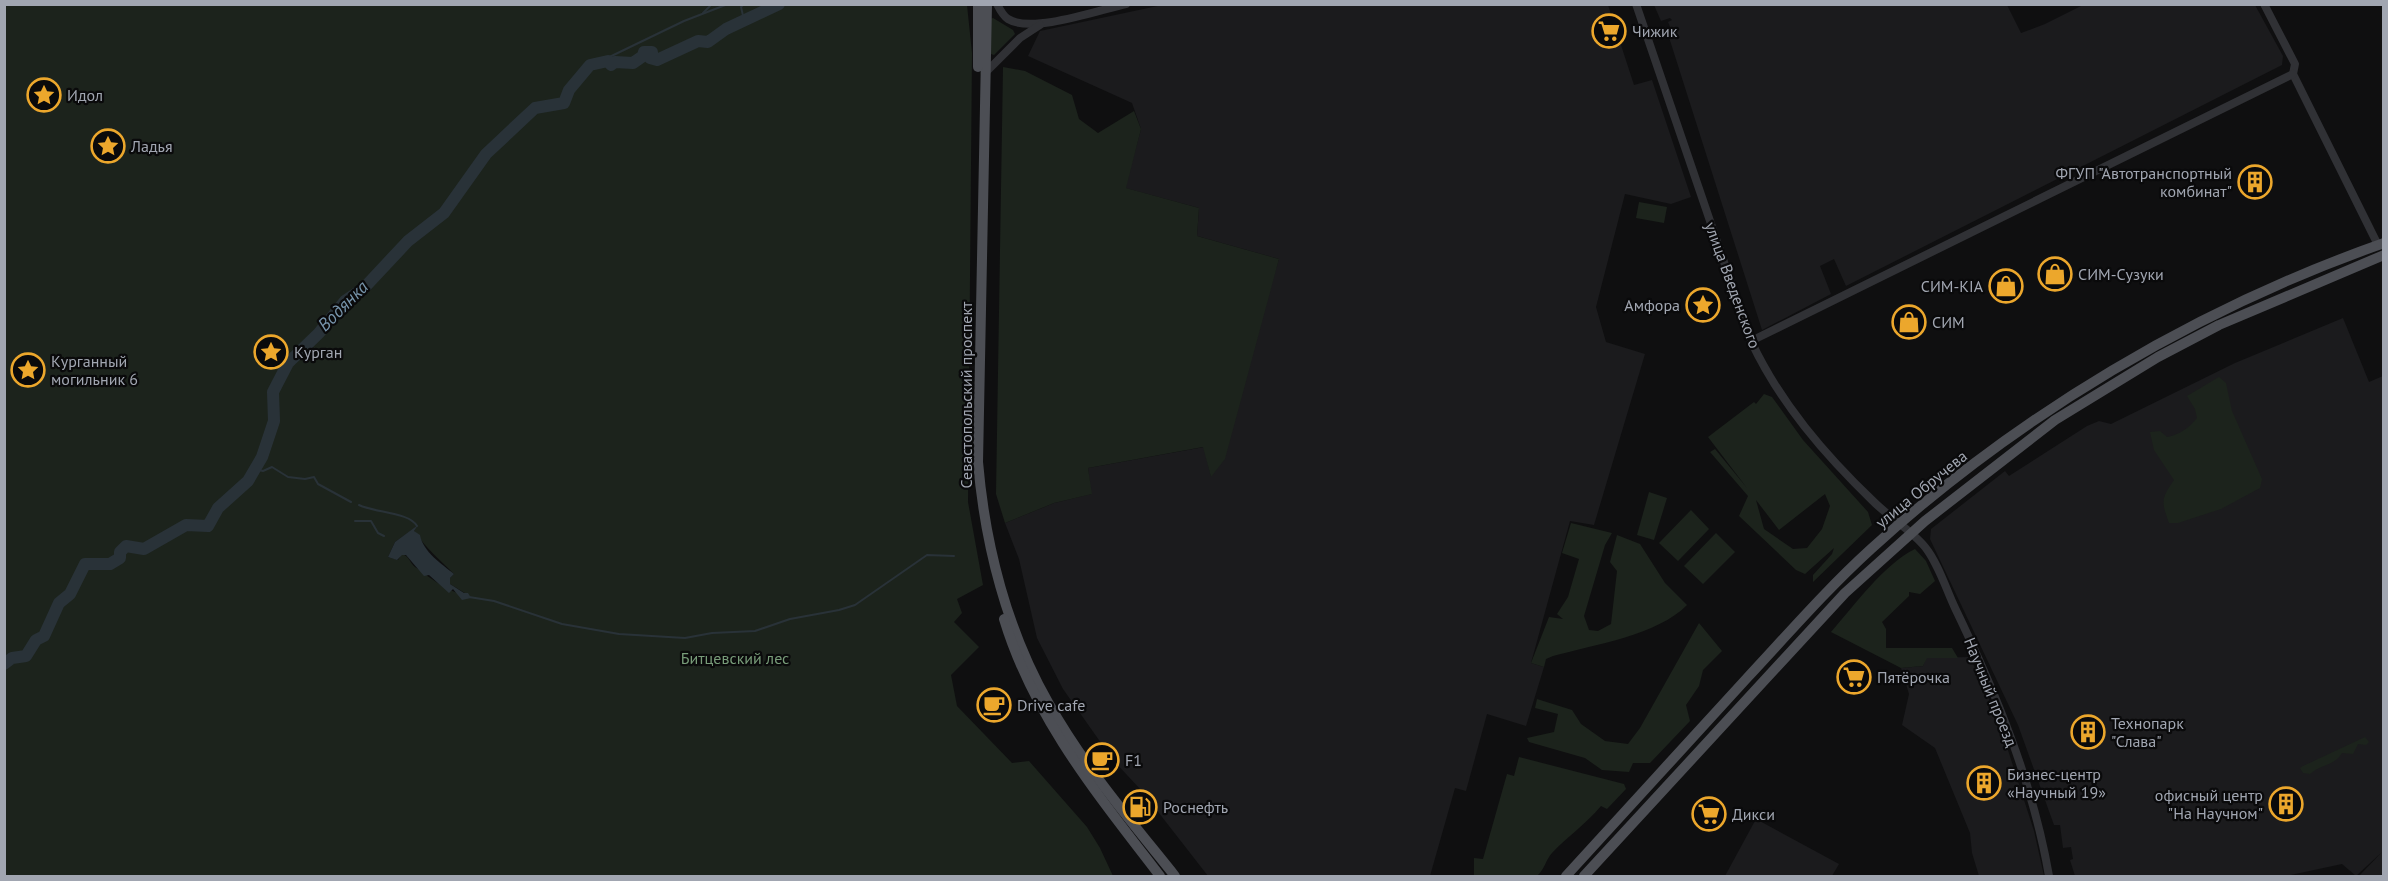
<svg xmlns="http://www.w3.org/2000/svg" width="2388" height="881" viewBox="0 0 2388 881" font-family="'PT Sans',sans-serif">
<style>
.built{fill:#1b1b1d}
.green{fill:#1c231c;fill-rule:evenodd}
.water{fill:#293238}
.lines{fill:none;stroke-linecap:round;stroke-linejoin:round}
.stream{stroke:#293238;stroke-width:2}
.river{stroke:#293238;stroke-width:12}
.minor{stroke:#303135;stroke-width:8}
.major{stroke:#4c4e54;stroke-width:10}
.labels{text-anchor:middle;stroke-width:4.5;stroke-linejoin:round;paint-order:stroke}
.poi-label{font-size:16px;fill:#a1a6b1;stroke:#0a0a0b;text-anchor:start}
.street-label{font-size:16px;fill:#a1a6b1;stroke:#0a0a0b}
.park-label{font-size:16px;fill:#789c79;stroke:#0a0a0b}
.water-label{font-size:18px;font-style:italic;fill:#7895ac;stroke:#0a0a0b}
</style>
<rect width="100%" height="100%" fill="#0f0f10"/>
<!-- built -->
<g class="built">
<polygon points="1167,4 1608,5 1634,85 1652,80 1691,197 1671,204 1625,194 1596,307 1606,342 1645,354 1594,525 1570,521 1531,663 1544,667 1526,726 1487,714 1466,791 1455,788 1430,876 1208,876 1141,790 1113,760 1063,689 1037,638 1019,559 1005,523 1054,503 1091,494 1088,468 1204,447 1211,476 1279,259 1197,236 1199,208 1125,188 1141,129 1132,103 1028,56 1040,31"/>
<polygon points="1654,5 2007,5 2021,33 2045,24 2083,5 2255,5 2283,56 2282,65 1846,286 1834,259 1820,266 1831,294 1762,330 1667,31 1671,29 1668,22 1672,20 1670,18 1661,21"/>
<polygon points="2343,318 2369,382 2383,376 2383,876 2359,876 2382,852 2356,876 2342,864 2286,876 2075,876 2070,860 2073,859 2071,847 2063,848 2060,825 2054,825 2018,725 1930,539 1931,529 2005,471 2009,476 2087,426 2099,421 2111,424 2235,363"/>
<polygon points="1970,657 1998,719 2034,831 2044,876 1979,876 1972,853 1970,833 1935,748 1902,725 1909,694 1901,668 1923,666 1926,658"/>
<polygon points="1756,819 1839,864 1832,876 1725,876"/>
</g>
<!-- green -->
<g class="green">
<path d="M 5,5 L 967,5 L 972,53 L 968,502 L 983,585 L 957,599 L 962,613 L 954,622 L 979,647 L 951,675 L 957,706 L 1012,763 L 1029,761 L 1087,827 L 1100,848 L 1113,876 L 5,876 ZM 416,527 L 414,531 C 426,548 440,560 454,574 L 450,578 L 450,584 L 468,595 C 450,594 431,578 415,567 C 409,562 410,557 402,554 L 398,560 L 388,557 L 395,542 Z"/>
<polygon points="993,18 1013,30 1015,34 994,55 991,54 990,19"/>
<polygon points="1003,67 1025,71 1072,95 1079,119 1098,133 1134,111 1141,129 1126,188 1199,208 1197,236 1279,259 1225,459 1211,477 1203,447 1088,468 1092,494 1054,503 1005,523 996,494"/>
<polygon points="1639,202 1667,207 1664,223 1636,218"/>
<path d="M 2219,377 L 2226,383 L 2232,411 L 2262,479 L 2260,488 L 2221,509 L 2178,523 L 2169,523 C 2161,501 2161,499 2174,480 L 2154,450 L 2150,432 L 2160,431 L 2167,437 C 2179,435 2189,428 2197,418 L 2195,409 L 2187,396 Z"/>
<path d="M 1764,394 L 1772,397 L 1803,440 L 1868,512 L 1872,525 L 1813,582 L 1813,575 L 1832,554 L 1834,548 L 1805,574 L 1796,570 L 1739,516 L 1748,496 L 1710,452 L 1715,449 L 1747,488 L 1708,437 L 1754,402 L 1756,404 ZM 1825,494 L 1830,506 L 1822,529 L 1807,548 L 1793,549 L 1764,529 L 1756,500 L 1779,530 Z"/>
<polygon points="1649,492 1667,498 1654,540 1637,535"/>
<polygon points="1691,510 1709,529 1678,561 1659,543"/>
<path d="M 1571,523 L 1612,533 L 1605,545 L 1584,616 L 1589,630 L 1598,631 L 1611,624 L 1617,571 L 1610,562 L 1617,535 L 1640,544 L 1665,583 L 1687,605 C 1658,635 1593,645 1553,656 L 1546,659 L 1544,667 L 1531,663 L 1549,617 L 1563,619 L 1557,614 L 1568,597 L 1579,559 L 1562,553 Z"/>
<polygon points="1716,533 1735,552 1703,584 1684,566"/>
<path d="M 1915,549 L 1926,561 L 1935,581 L 1920,594 L 1909,592 L 1909,596 L 1882,622 L 1886,629 L 1886,648 L 1952,648 L 1958,658 L 1927,658 L 1923,666 L 1901,668 L 1831,632 C 1854,606 1884,564 1915,549 Z"/>
<polygon points="1699,623 1722,651 1703,670 1699,686 1686,705 1690,721 1650,763 1633,763 1629,772 1602,770 1585,758 1529,742 1527,738 1554,732 1558,714 1535,708 1537,699 1572,710 1581,724 1605,741 1628,744 1640,728"/>
<path d="M 2365,737 L 2369,742 L 2366,745 L 2358,744 L 2353,754 L 2342,753 C 2334,766 2322,764 2310,774 L 2303,773 L 2300,768 L 2303,766 Z"/>
<path d="M 1519,757 L 1624,784 L 1626,789 L 1607,809 L 1601,806 C 1586,824 1568,836 1552,853 C 1546,859 1545,869 1537,876 L 1474,876 L 1474,858 L 1483,859 L 1507,774 L 1514,776 Z"/>
</g>
<!-- water -->
<path class="water" d="M 418,525 L 414,531 L 420,535 C 423,552 442,564 454,574 L 450,578 L 450,584 L 464,593 L 468,593 L 471,598 L 462,600 L 453,589 L 449,593 L 429,575 L 424,576 L 406,555 L 402,555 L 397,560 L 388,557 L 395,542 Z"/>
<g class="lines">
<!-- stream -->
<g class="stream">
<polyline points="703,13 712,4"/>
<polyline points="744,20 741,7 744,4"/>
<polyline points="599,62 684,21 728,4"/>
<polyline points="255,469 263,471 272,467 288,477 305,479 314,477 318,484 351,502"/>
<path d="M 359,505 C 375,513 409,512 417,526"/>
<polyline points="355,521 371,521 378,533 384,536"/>
<polyline points="469,597 494,601 562,624 619,634 685,638 712,633 755,631 790,619 839,610 855,605 927,555 954,556"/>
</g>
<!-- river -->
<polyline class="river" points="4,664 12,658 26,656 36,640 44,636 59,603 70,594 85,564 110,564 120,558 120,552 126,546 144,549 186,525 208,526 218,508 248,481 262,457 274,421 273,392 288,363 319,333 345,301 364,288 408,241 444,213 486,154 535,108 564,103 569,90 590,65 608,61 611,65 615,62 633,63 643,56 644,52 652,52 650,58 657,60 698,41 708,42 726,29 779,4"/>
<!-- minor -->
<g class="minor">
<path d="M 997,4 C 1000,10 1003,16 1008,19 C 1032,34 1099,10 1126,4"/>
<path d="M 1636,4 L 1751,341 C 1780,403 1825,455 1874,502 C 1890,518 1911,530 1925,547 C 1938,563 1946,589 1955,608 C 1996,693 2033,783 2049,876"/>
<polyline points="2264,4 2295,64 2293,74 2378,245"/>
<polyline points="985,73 1020,38 1040,25"/>
<polyline points="1751,341 2293,74"/>
</g>
<!-- major -->
<g class="major">
<path d="M 987,4 L 978,462 C 985,545 1007,631 1049,704 C 1084,766 1131,821 1175,876"/>
<polyline points="978,67 978,4"/>
<path d="M 1004,619 C 1034,718 1098,795 1160,876"/>
<path d="M 1566,876 C 1626,810 1687,744 1747,678 C 1788,634 1827,589 1871,549 C 2018,415 2196,309 2384,243"/>
<polyline points="1584,876 1845,593 1925,521 2055,420 2158,357 2219,325 2384,255"/>
</g>
</g>
<!-- icons -->
<defs>
<symbol id="supermarket-ring" viewBox="-11 -11 22 22"><circle r="9.5" fill="#0a0a0b" stroke="#eca72c" stroke-width="1.5"/><path d="M-6-5.5h2.5l.6 2H6L4.5 2H-2.5L-4.4-4H-6ZM-1.5 3.2a1.3 1.3 0 1 0 .1 0ZM3 3.2a1.3 1.3 0 1 0 .1 0Z" fill="#eca72c"/></symbol>
<symbol id="sight-ring" viewBox="-11 -11 22 22"><circle r="9.5" fill="#0a0a0b" stroke="#eca72c" stroke-width="1.5"/><path d="M0-6L1.8-2.2L6-1.7L2.9 1.2L3.7 5.4L0 3.3L-3.7 5.4L-2.9 1.2L-6-1.7L-1.8-2.2Z" fill="#eca72c"/></symbol>
<symbol id="building-ring" viewBox="-11 -11 22 22"><circle r="9.5" fill="#0a0a0b" stroke="#eca72c" stroke-width="1.5"/><path d="M-4-6H4V6H1V3H-1V6H-4ZM-2.5-4.3h1.7v1.8h-1.7ZM.8-4.3h1.7v1.8H.8ZM-2.5-1h1.7V.8h-1.7ZM.8-1h1.7V.8H.8Z" fill="#eca72c"/></symbol>
<symbol id="shop-ring" viewBox="-11 -11 22 22"><circle r="9.5" fill="#0a0a0b" stroke="#eca72c" stroke-width="1.5"/><path d="M-5-2.5h2.3a2.7 3.5 0 0 1 5.4 0H5L5.5 6h-11ZM-1.5-2.5h3a1.5 2.3 0 0 0-3 0Z" fill="#eca72c"/></symbol>
<symbol id="cafe-ring" viewBox="-11 -11 22 22"><circle r="9.5" fill="#0a0a0b" stroke="#eca72c" stroke-width="1.5"/><path d="M-5.5-4.5H6V0H3Q3 3.5 0 3.5H-2.5Q-5.5 3.5-5.5 0ZM3-3.2v2h1.7v-2ZM-6 4.5H4V6H-6Z" fill="#eca72c"/></symbol>
<symbol id="fuel-ring" viewBox="-11 -11 22 22"><circle r="9.5" fill="#0a0a0b" stroke="#eca72c" stroke-width="1.5"/><path d="M-5.5-6h7V0h2V4h1.3V-2.5L3-4.5l.8-.8L6-3V5H2.5V1h-1V6h-7ZM-4.2-4.7v3.2H.2V-4.7Z" fill="#eca72c"/></symbol>
</defs>
<g fill-rule="evenodd">
<use href="#supermarket-ring" x="1590" y="12" width="38" height="38"/>
<use href="#sight-ring" x="25" y="76" width="38" height="38"/>
<use href="#sight-ring" x="89" y="127" width="38" height="38"/>
<use href="#building-ring" x="2236" y="163" width="38" height="38"/>
<use href="#shop-ring" x="2036" y="255" width="38" height="38"/>
<use href="#shop-ring" x="1987" y="267" width="38" height="38"/>
<use href="#sight-ring" x="1684" y="286" width="38" height="38"/>
<use href="#shop-ring" x="1890" y="303" width="38" height="38"/>
<use href="#sight-ring" x="252" y="333" width="38" height="38"/>
<use href="#sight-ring" x="9" y="351" width="38" height="38"/>
<use href="#supermarket-ring" x="1835" y="658" width="38" height="38"/>
<use href="#cafe-ring" x="975" y="686" width="38" height="38"/>
<use href="#building-ring" x="2069" y="713" width="38" height="38"/>
<use href="#cafe-ring" x="1083" y="741" width="38" height="38"/>
<use href="#building-ring" x="1965" y="764" width="38" height="38"/>
<use href="#building-ring" x="2267" y="785" width="38" height="38"/>
<use href="#fuel-ring" x="1121" y="788" width="38" height="38"/>
<use href="#supermarket-ring" x="1690" y="795" width="38" height="38"/>
</g>
<g class="labels">
<!-- poi labels -->
<g class="poi-label">
<text x="1632" y="37">Чижик</text>
<text x="67" y="101">Идол</text>
<text x="131" y="152">Ладья</text>
<text x="2232" y="179" text-anchor="end">ФГУП "Автотранспортный<tspan x="2232" dy="18">комбинат"</tspan></text>
<text x="2078" y="280">СИМ-Сузуки</text>
<text x="1983" y="292" text-anchor="end">СИМ-KIA</text>
<text x="1680" y="311" text-anchor="end">Амфора</text>
<text x="1932" y="328">СИМ</text>
<text x="294" y="358">Курган</text>
<text x="51" y="367">Курганный<tspan x="51" dy="18">могильник 6</tspan></text>
<text x="1877" y="683">Пятёрочка</text>
<text x="1017" y="711">Drive cafe</text>
<text x="2111" y="729">Технопарк<tspan x="2111" dy="18">"Слава"</tspan></text>
<text x="1125" y="766">F1</text>
<text x="2007" y="780">Бизнес-центр<tspan x="2007" dy="18">«Научный 19»</tspan></text>
<text x="2263" y="801" text-anchor="end">офисный центр<tspan x="2263" dy="18">"На Научном"</tspan></text>
<text x="1163" y="813">Роснефть</text>
<text x="1732" y="820">Дикси</text>
</g>
<!-- street labels -->
<g class="street-label">
<text transform="translate(1733 285) rotate(70)" y="6">улица Введенского</text>
<text transform="translate(966 395) rotate(-90)" y="6">Севастопольский проспект</text>
<text transform="translate(1921 489) rotate(-39)" y="6">улица Обручева</text>
<text transform="translate(1991 692) rotate(68)" y="6">Научный проезд</text>
</g>
<!-- park labels -->
<g class="park-label">
<text x="735" y="664">Битцевский лес</text>
</g>
<!-- water labels -->
<g class="water-label">
<text transform="translate(343 306) rotate(-45)" y="6">Водянка</text>
</g>
</g>
<!-- border -->
<rect width="2388" height="881" fill="none" stroke="#a1a6b1" stroke-width="12"/>
</svg>
